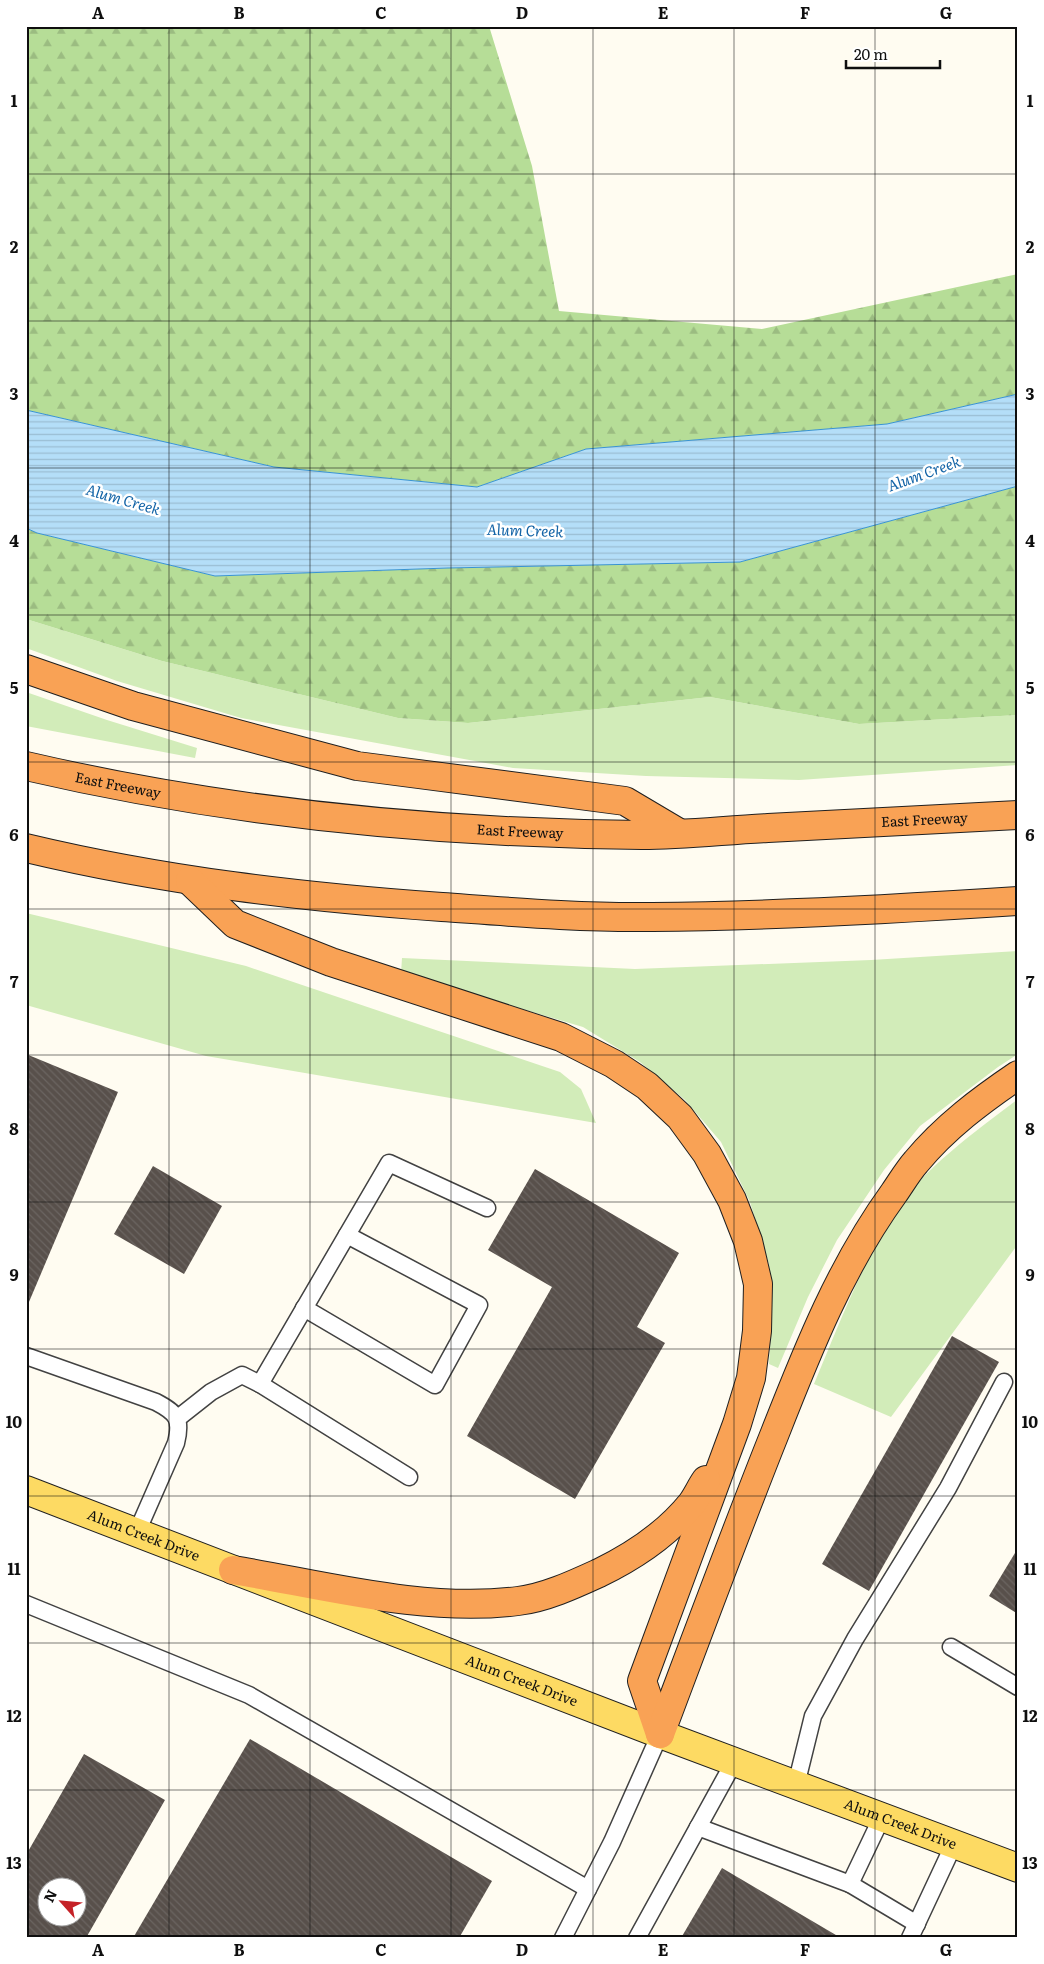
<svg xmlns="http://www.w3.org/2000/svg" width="1044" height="1964" viewBox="0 0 1044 1964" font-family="Literata,serif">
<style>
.grass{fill:#d2ecb9}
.forest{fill:url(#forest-firs)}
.water{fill:url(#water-rules);stroke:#3893d2}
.building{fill:url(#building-back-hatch);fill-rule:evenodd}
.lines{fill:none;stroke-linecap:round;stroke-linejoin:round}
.service-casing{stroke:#424242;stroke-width:19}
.primary-casing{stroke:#202020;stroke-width:30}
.motorway-casing{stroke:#202020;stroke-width:30}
.service{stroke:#fff;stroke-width:16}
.primary{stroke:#fdda63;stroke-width:28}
.motorway{stroke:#f9a255;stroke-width:28}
.grid{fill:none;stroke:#0f0f0f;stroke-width:1;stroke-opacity:0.55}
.labels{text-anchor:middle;stroke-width:5;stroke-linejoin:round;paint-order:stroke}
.street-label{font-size:14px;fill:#0f0f0f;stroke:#fff}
.water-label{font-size:15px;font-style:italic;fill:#1364a7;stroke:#fff}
.neatline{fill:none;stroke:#0f0f0f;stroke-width:2}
.grid-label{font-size:16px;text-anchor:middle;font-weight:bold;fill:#0f0f0f}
</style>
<defs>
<pattern id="forest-firs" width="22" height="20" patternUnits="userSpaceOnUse" patternTransform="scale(1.25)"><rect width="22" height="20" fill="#b6dd97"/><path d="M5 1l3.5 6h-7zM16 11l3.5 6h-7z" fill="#9bbc81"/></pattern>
<pattern id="water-rules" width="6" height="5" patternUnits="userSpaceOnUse" patternTransform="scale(1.25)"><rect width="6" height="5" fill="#b4def8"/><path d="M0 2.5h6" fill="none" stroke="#9abdd3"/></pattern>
<pattern id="building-back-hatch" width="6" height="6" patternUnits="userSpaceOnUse" patternTransform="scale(1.25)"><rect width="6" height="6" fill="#58504b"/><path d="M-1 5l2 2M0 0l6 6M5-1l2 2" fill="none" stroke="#6b6561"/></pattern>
</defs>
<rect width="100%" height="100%" fill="#fffcf1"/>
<!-- grass -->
<g class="grass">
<polygon points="26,619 162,661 398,718 468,723 710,697 859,724 1018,715 1018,765 799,780 646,776 513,768 241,718 117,681 26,648"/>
<polygon points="26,692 107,720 197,748 195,758 26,726"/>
<polygon points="26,913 246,966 560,1072 581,1089 596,1123 206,1056 26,1005"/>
<polygon points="1018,951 1018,1054 998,1067 920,1126 884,1170 837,1240 808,1297 778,1368 769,1364 771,1331 769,1264 750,1202 721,1142 685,1100 640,1062 583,1027 401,973 402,958 635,969 871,960"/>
<path d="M 1018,1099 L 1018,1244 L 891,1417 L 814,1384 C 838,1327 860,1268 893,1215 C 922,1169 975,1132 1018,1099 Z"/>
</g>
<!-- forest -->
<g class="forest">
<polygon points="26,26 489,26 532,166 559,311 762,329 1018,274 1018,394 887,424 586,449 477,487 274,467 26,410"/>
<polygon points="1018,486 1018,715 859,724 710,697 468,723 398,718 162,661 26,619 26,528 37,533 215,576 448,568 740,562"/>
</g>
<!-- water -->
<polygon class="water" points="1018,394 1018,486 740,562 448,568 215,576 37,533 26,528 26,410 274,467 477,487 586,449 887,424"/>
<!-- building -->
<g class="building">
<polygon points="26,1054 118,1092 26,1309"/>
<polygon points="153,1166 222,1206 184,1274 114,1234"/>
<polygon points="535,1169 679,1253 637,1327 665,1343 575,1499 467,1436 552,1287 488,1250"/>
<polygon points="952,1336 999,1362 869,1591 822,1564"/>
<polygon points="1018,1548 1018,1614 989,1596"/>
<polygon points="250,1739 492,1881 459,1938 133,1938"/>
<path d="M 84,1754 L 165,1800 L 86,1938 L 26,1938 L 26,1855 ZM 48,1886 L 78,1886 L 78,1916 L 48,1916 Z"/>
<polygon points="722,1868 841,1938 681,1938"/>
</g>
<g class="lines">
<defs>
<g id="service">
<polyline points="304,1308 435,1385 479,1305 347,1235"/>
<path d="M 26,1356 L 156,1402 C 177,1413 182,1419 176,1443 L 137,1532"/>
<polyline points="260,1384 389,1163 487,1208"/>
<polyline points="178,1418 211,1392 242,1375 260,1384 409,1477"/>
<polyline points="26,1604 249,1695 588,1889"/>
<polyline points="951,1647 1018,1687"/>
<polyline points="796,1785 813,1716 855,1639 948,1488 1004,1382"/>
<polyline points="882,1817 850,1884 917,1924"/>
<polyline points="698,1827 850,1884"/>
<polyline points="563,1938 612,1842 660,1734"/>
<polyline points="637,1938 734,1762"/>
<polyline points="910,1938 954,1844"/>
</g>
<g id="primary">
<path id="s1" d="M 26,1490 L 660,1734 L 1018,1868"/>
</g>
<g id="motorway">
<polyline points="26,669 133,706 357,766 625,801 679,833"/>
<path id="s2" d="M 26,766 C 228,813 435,833 642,835 C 684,835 726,830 768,828 C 851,824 934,819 1018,815"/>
<path d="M 26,848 C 164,881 302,897 442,907 C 512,912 582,918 652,917 C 774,916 896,909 1018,901"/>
<polyline points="190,881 235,924 331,962 561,1037 614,1064 647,1086 680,1117 707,1154 732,1200 748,1241 758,1284 757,1331 751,1378 737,1424 642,1681 660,1734"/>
<path d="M 233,1570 C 323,1585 426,1613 518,1601 C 545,1598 575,1584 599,1573 C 634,1556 668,1533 692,1503 C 697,1496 701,1487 706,1480"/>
<path d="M 660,1734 C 698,1633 735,1533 775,1433 C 808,1349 841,1266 894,1193 C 901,1183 908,1171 916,1162 C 945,1127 981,1100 1018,1075"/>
</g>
</defs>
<!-- service casing -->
<use href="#service" class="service-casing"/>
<!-- primary casing -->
<use href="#primary" class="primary-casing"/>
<!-- motorway casing -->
<use href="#motorway" class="motorway-casing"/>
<!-- service -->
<use href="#service" class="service"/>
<!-- primary -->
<use href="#primary" class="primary"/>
<!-- motorway -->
<use href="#motorway" class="motorway"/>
</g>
<!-- grid -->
<path class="grid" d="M 169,26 L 169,1938M 310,26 L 310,1938M 451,26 L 451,1938M 593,26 L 593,1938M 734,26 L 734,1938M 875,26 L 875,1938M 26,174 L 1018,174M 26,321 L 1018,321M 26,468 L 1018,468M 26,615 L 1018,615M 26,762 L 1018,762M 26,909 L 1018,909M 26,1055 L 1018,1055M 26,1202 L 1018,1202M 26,1349 L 1018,1349M 26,1496 L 1018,1496M 26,1643 L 1018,1643M 26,1790 L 1018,1790"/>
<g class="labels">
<!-- street labels -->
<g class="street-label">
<text dy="5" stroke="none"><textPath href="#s2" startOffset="94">East Freeway</textPath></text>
<text dy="5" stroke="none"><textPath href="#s2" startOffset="904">East Freeway</textPath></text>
<text dy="5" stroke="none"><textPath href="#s2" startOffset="499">East Freeway</textPath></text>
<text dy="5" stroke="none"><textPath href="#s1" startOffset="126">Alum Creek Drive</textPath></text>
<text dy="5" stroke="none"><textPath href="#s1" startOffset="531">Alum Creek Drive</textPath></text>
<text dy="5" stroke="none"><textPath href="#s1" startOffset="936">Alum Creek Drive</textPath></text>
</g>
<!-- water labels -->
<g class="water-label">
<text transform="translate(924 474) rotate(-20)" y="5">Alum Creek</text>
<text transform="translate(123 500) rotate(16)" y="5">Alum Creek</text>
<text transform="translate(525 531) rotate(2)" y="5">Alum Creek</text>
</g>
</g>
<!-- border -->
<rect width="1044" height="1964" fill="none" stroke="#ffffff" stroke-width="55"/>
<!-- north arrow -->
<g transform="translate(62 1902) rotate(297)"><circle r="24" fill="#ffffff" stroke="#9f9f9f"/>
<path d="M0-4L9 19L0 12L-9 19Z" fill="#c52127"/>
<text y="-8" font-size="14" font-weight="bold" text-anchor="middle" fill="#0f0f0f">N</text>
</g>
<!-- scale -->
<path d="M846 60v8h94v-8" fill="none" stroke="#0f0f0f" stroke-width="2.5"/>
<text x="854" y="60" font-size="15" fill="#0f0f0f" stroke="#ffffff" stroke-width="4" paint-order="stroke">20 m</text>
<rect x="28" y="28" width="988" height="1908" class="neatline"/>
<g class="grid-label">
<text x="98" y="19">A</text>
<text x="239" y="19">B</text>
<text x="381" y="19">C</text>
<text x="522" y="19">D</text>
<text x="663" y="19">E</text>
<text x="805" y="19">F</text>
<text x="946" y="19">G</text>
<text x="14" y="107">1</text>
<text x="1030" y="107">1</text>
<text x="14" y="253">2</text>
<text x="1030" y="253">2</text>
<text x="14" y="400">3</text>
<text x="1030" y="400">3</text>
<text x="14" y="547">4</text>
<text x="1030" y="547">4</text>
<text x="14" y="694">5</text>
<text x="1030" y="694">5</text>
<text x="14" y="841">6</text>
<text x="1030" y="841">6</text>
<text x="14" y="988">7</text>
<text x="1030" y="988">7</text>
<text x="14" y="1135">8</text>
<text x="1030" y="1135">8</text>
<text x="14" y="1281">9</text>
<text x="1030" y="1281">9</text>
<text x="14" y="1428">10</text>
<text x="1030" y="1428">10</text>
<text x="14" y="1575">11</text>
<text x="1030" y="1575">11</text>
<text x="14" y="1722">12</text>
<text x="1030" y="1722">12</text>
<text x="14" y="1869">13</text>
<text x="1030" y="1869">13</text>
<text x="98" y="1956">A</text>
<text x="239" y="1956">B</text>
<text x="381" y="1956">C</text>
<text x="522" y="1956">D</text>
<text x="663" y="1956">E</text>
<text x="805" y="1956">F</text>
<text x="946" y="1956">G</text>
</g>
</svg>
